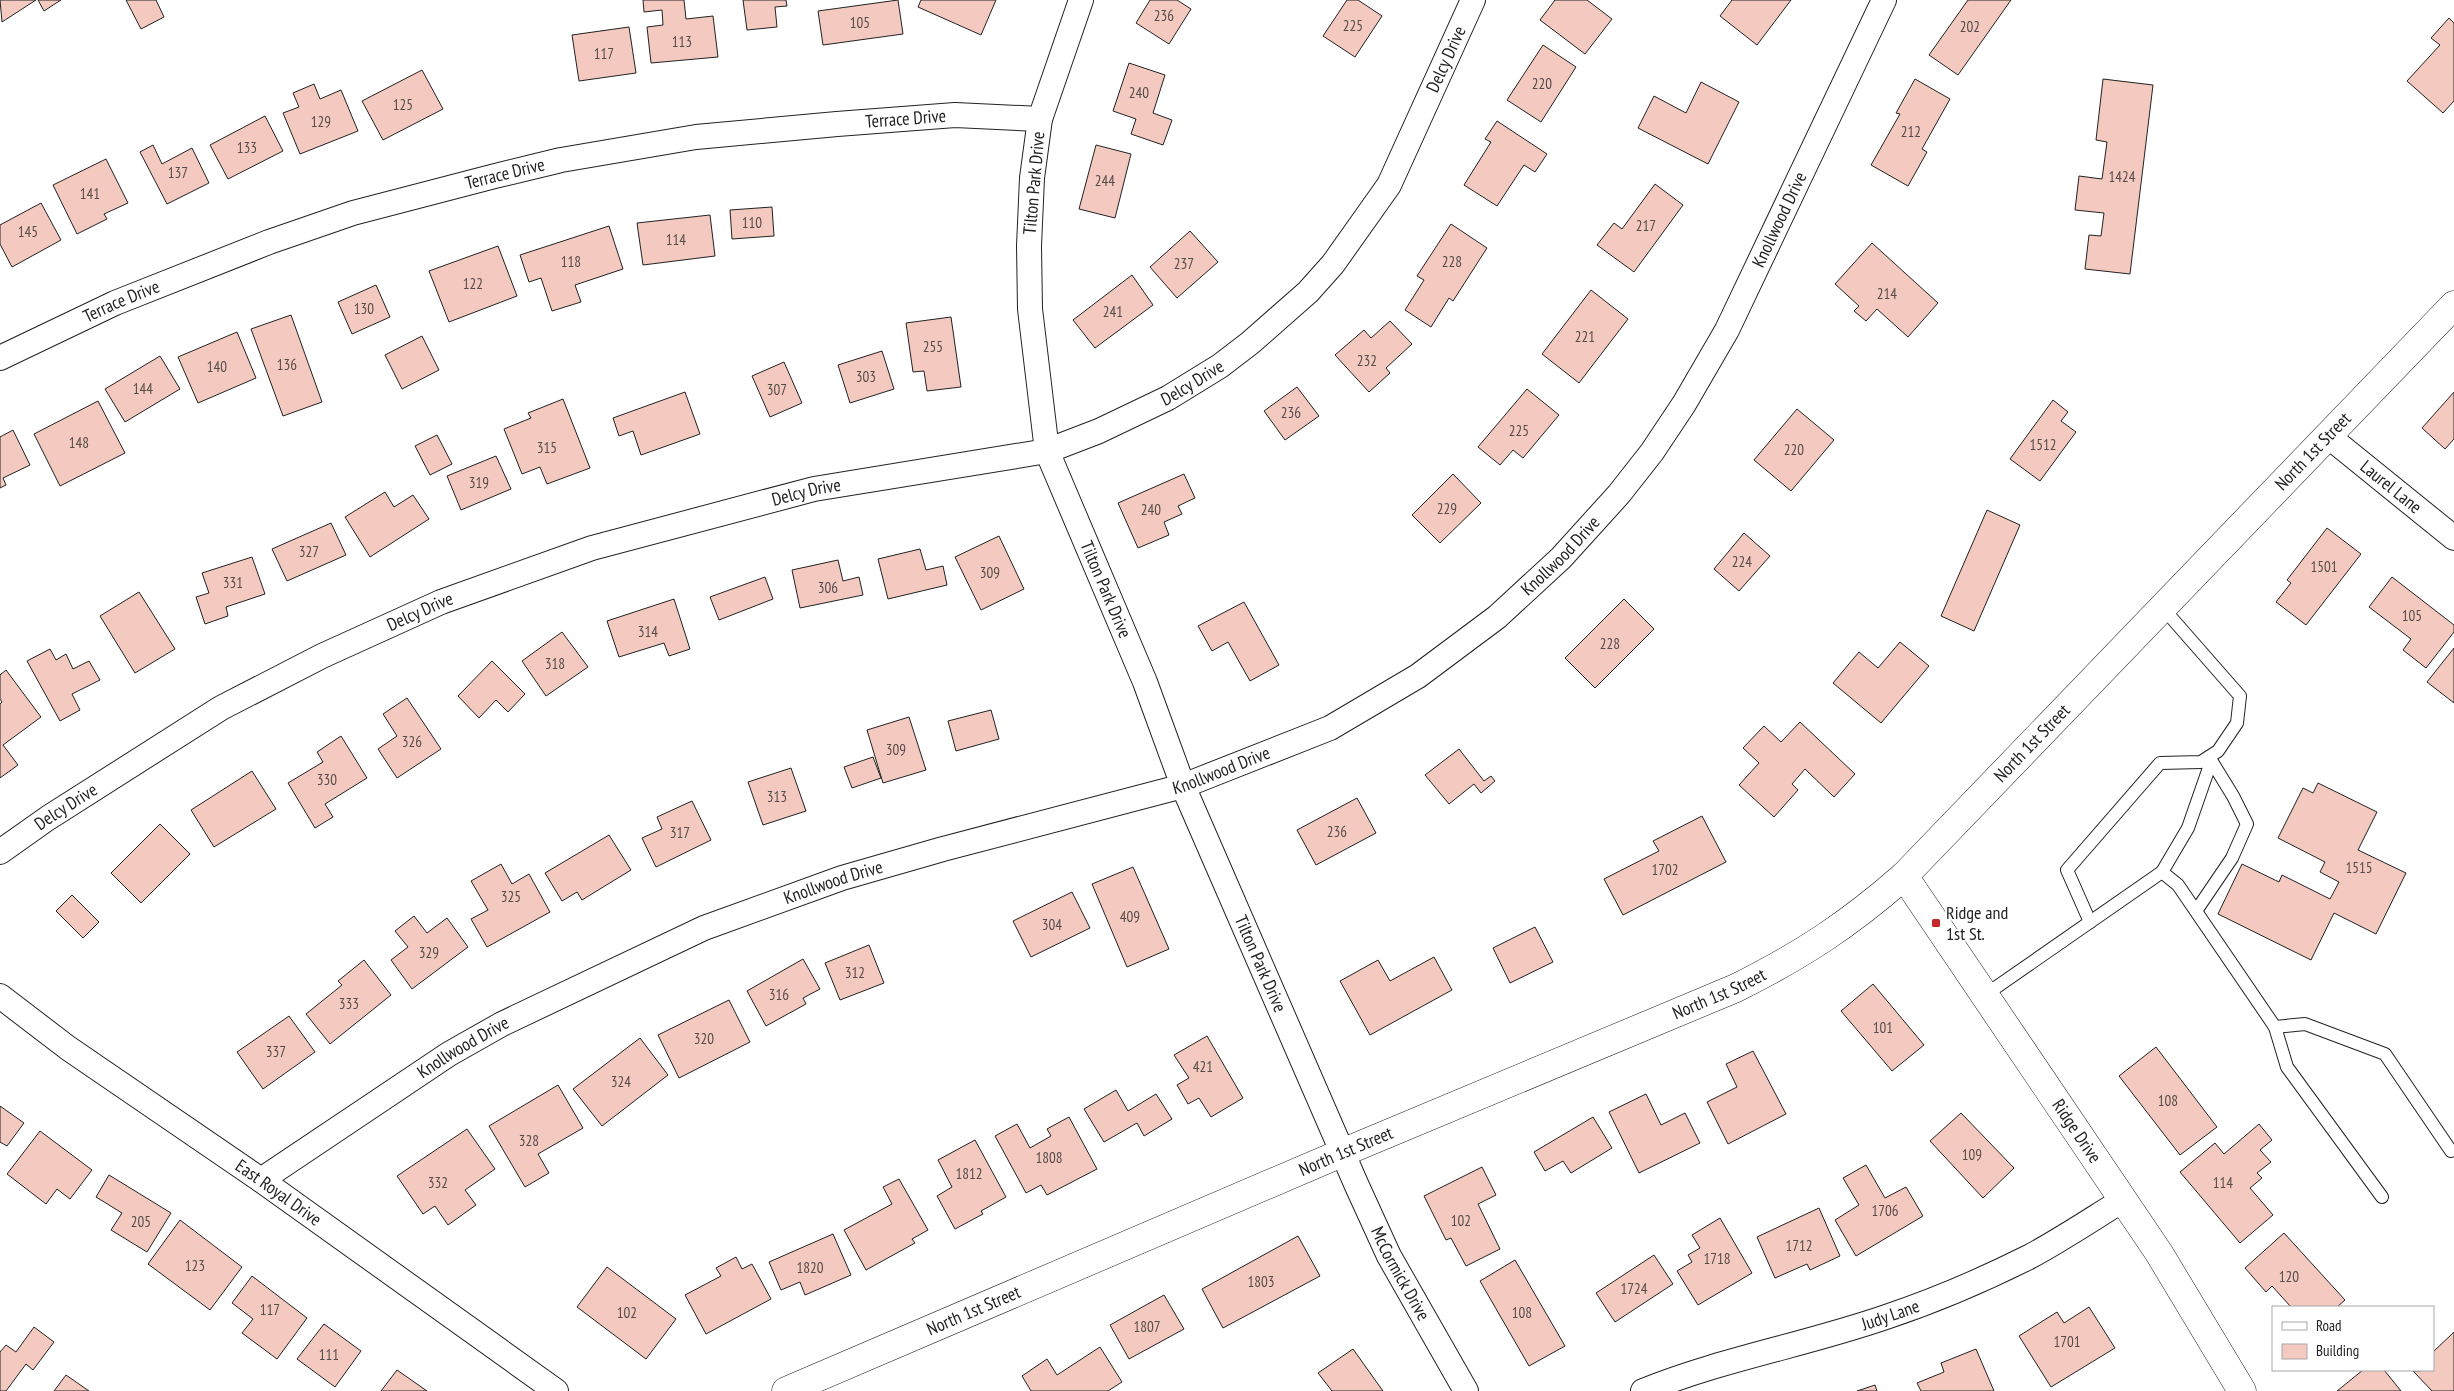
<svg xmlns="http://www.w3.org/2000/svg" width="2454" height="1391" viewBox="0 0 2454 1391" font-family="'PT Sans Narrow',sans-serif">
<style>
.building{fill:#f3c9c0;stroke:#222}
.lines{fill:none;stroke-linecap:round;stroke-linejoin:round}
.lane-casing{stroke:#222;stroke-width:14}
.street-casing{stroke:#222;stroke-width:26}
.secondary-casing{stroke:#222;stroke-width:29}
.lane{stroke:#fff;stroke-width:12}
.street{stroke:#fff;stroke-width:24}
.secondary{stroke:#fff;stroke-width:28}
.poi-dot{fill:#c62828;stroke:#fff;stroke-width:2}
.labels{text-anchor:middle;stroke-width:4;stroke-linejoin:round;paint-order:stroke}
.number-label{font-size:15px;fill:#564c4a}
.street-label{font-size:18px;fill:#222;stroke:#fff}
.poi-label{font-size:18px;fill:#222;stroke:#fff;text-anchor:start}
</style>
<rect width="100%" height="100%" fill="#fff"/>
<!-- building -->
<g class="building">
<polygon points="0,0 36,0 2,22"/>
<polygon points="38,0 61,0 44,11"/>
<polygon points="126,0 156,0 164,17 141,29"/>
<polygon points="643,0 684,0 686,19 713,16 718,57 651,63 647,27 663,25 662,10 644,12"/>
<polygon points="743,0 786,0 787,6 775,7 777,27 747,30"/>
<polygon points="898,0 903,34 823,45 818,11"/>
<polygon points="921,0 996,0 981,35 918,7"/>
<polygon points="1150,0 1177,0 1191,9 1169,44 1136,23"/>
<polygon points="1347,0 1358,0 1382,16 1355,57 1323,36"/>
<polygon points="1555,0 1587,0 1612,19 1585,54 1540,20"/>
<polygon points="1732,0 1791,0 1757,45 1720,16"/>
<polygon points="1968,0 2011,0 1958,75 1929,55"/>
<polygon points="2449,18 2454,23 2454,101 2443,113 2407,81 2440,45 2431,38"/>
<polygon points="629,27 636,73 579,81 572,35"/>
<polygon points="1543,45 1576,67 1541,122 1507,100"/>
<polygon points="1129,63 1165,75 1153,113 1172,120 1163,145 1131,134 1136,119 1113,111"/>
<polygon points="422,70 443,109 383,140 362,101"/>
<polygon points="1915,79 1950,99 1922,149 1927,152 1908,186 1871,165 1900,114 1896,113"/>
<polygon points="2103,79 2153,85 2130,274 2085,269 2089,235 2101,236 2104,213 2075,210 2079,176 2102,179 2107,142 2096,140"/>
<polygon points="1701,82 1739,102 1708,164 1638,128 1654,96 1686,113"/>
<polygon points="314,84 320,99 341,90 358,131 300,154 283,113 299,107 293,93"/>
<polygon points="265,116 283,151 228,179 210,145"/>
<polygon points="1497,121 1547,154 1535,172 1524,165 1497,206 1464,185 1491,142 1485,139"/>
<polygon points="153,145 162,164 192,148 209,183 167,204 140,152"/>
<polygon points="1096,145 1131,154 1115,218 1079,209"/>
<polygon points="106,159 128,203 104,214 107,219 77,234 53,185"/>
<polygon points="1655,184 1683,205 1634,272 1597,245 1614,223 1622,229"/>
<polygon points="41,203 61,240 12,267 0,244 0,225"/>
<polygon points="772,207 774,236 732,239 730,210"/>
<polygon points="710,215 715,256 643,265 637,223"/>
<polygon points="1451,224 1487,248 1453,301 1449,298 1431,327 1405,310 1424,280 1417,276"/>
<polygon points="609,226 623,269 575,285 581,302 552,311 541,278 529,282 520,255"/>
<polygon points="1190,231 1218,262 1177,298 1150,267"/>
<polygon points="1872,243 1938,303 1908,337 1877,309 1866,321 1854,311 1859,306 1835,284"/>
<polygon points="498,246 517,296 449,322 429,271"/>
<polygon points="1132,275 1153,305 1095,348 1073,320"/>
<polygon points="376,285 390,317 352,334 338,302"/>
<polygon points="1591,290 1628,319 1579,383 1542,354"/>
<polygon points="291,315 322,402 283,416 251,329"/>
<polygon points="951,317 961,387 927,391 924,371 913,372 906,323"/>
<polygon points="1390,321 1412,344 1386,368 1390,373 1369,392 1335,355 1364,330 1371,338"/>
<polygon points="237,332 256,378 198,403 178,357"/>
<polygon points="422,336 439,370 402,389 385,355"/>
<polygon points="882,351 894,389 850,403 838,365"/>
<polygon points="160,356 180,389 125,422 105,389"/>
<polygon points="784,362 802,403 770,417 752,376"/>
<polygon points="1297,387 1319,416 1285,440 1264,411"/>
<polygon points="1527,389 1559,415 1523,458 1513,450 1500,465 1478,447"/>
<polygon points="685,392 700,434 641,455 633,431 619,436 613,418"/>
<polygon points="2454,392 2454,439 2445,449 2422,428"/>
<polygon points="563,399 590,468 547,484 540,467 522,474 504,429 531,418 528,413"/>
<polygon points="2053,400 2068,412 2061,421 2076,432 2040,481 2010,459"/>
<polygon points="98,401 125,453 60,486 34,434"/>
<polygon points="1797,409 1834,440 1791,491 1754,460"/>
<polygon points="13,430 30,465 3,478 6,485 0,488 0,437"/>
<polygon points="437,435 452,464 430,475 415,446"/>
<polygon points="496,456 511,489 461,510 447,476"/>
<polygon points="1184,474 1195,498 1178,506 1182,514 1164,522 1169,535 1138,548 1118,503"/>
<polygon points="1453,474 1481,503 1440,543 1412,515"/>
<polygon points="385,492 394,507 413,495 429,519 370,557 345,517"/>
<polygon points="1987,510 2020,525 1974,631 1941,616"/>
<polygon points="331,523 346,555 287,581 272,549"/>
<polygon points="2327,528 2361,554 2306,625 2276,602 2291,583 2287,580"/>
<polygon points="1744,533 1770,556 1739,591 1714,569"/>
<polygon points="999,536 1024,589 981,610 955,557"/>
<polygon points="920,549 926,570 943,566 947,585 888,599 878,559"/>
<polygon points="252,557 265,594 226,607 228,616 205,624 196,597 209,593 202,573"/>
<polygon points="838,560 843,581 859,577 863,595 800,608 792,570"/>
<polygon points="765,577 773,599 719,620 710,597"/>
<polygon points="2392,577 2454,625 2454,632 2426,668 2403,650 2411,639 2369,607"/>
<polygon points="139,592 175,649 135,673 100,616"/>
<polygon points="674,599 690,649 669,656 664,643 619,657 607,621"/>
<polygon points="1624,599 1654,629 1595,688 1565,658"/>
<polygon points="1244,602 1279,665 1250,681 1228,642 1212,651 1198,626"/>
<polygon points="562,632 588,667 546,696 522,661"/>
<polygon points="1900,642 1929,666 1881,723 1833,683 1859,652 1878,668"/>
<polygon points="2454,648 2454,703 2427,682"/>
<polygon points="50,649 56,660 66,654 73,669 89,661 100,680 72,694 80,710 60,721 27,661"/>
<polygon points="492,661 525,694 508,712 496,700 479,718 458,696"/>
<polygon points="6,670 41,717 3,745 18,765 0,778 0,704 2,702 0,699 0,675"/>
<polygon points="407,698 441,749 397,778 378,749 397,736 383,714"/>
<polygon points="991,710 999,739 956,751 948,721"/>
<polygon points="909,717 926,770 883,783 867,730"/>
<polygon points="1800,722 1855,774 1834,797 1805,769 1792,784 1798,790 1774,817 1739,785 1759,763 1743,748 1764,726 1781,742"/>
<polygon points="341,736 367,778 325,804 333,817 315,828 288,783 323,762 317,752"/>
<polygon points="1459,749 1484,781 1491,776 1495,781 1481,793 1474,784 1449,804 1425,775"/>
<polygon points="873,757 881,778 852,788 844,767"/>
<polygon points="791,768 806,811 763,825 748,782"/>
<polygon points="252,771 276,809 214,847 191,810"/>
<polygon points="2318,783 2377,812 2358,850 2406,873 2376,934 2334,913 2311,960 2218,914 2242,864 2279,882 2282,875 2330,899 2339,882 2320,872 2325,862 2278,838 2303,788 2313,793"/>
<polygon points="1357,798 1376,833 1316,865 1297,830"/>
<polygon points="692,801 711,840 656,867 642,838 662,829 657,817"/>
<polygon points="1702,816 1726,862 1623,915 1604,879 1659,851 1653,841"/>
<polygon points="160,824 190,854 141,903 111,873"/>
<polygon points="609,835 631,870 582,900 577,892 562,901 545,873"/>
<polygon points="501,864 512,884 529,874 550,912 487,947 471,919 488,910 471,881"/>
<polygon points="1133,867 1169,949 1127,967 1092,884"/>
<polygon points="1072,892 1090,928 1031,957 1013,921"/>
<polygon points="72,895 99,922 83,938 56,911"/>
<polygon points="414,916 427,933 447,918 468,947 412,989 391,960 408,947 395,931"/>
<polygon points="1535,927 1553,962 1510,983 1493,948"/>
<polygon points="869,945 884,983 840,1000 825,963"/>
<polygon points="1434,957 1452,990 1370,1035 1340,981 1378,960 1390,981"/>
<polygon points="803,959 820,989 803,998 806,1004 766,1026 747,991"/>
<polygon points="364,960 391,995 330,1044 306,1014 342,985 338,981"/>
<polygon points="1873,984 1924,1045 1892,1071 1841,1011"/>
<polygon points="729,1000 750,1042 679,1078 658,1035"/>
<polygon points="289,1016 315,1052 263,1089 237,1052"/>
<polygon points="1207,1036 1243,1098 1211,1117 1199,1098 1188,1104 1177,1085 1189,1078 1174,1055"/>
<polygon points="640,1038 668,1075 602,1126 573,1089"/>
<polygon points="2156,1047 2217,1127 2180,1155 2119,1076"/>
<polygon points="1753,1051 1786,1114 1728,1144 1707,1102 1737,1087 1726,1064"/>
<polygon points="558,1085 583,1128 538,1154 549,1173 525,1187 489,1126"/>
<polygon points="1116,1090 1128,1111 1156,1094 1172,1119 1144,1136 1137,1123 1104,1142 1084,1109"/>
<polygon points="1646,1094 1661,1125 1685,1113 1700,1143 1639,1173 1609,1112"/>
<polygon points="0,1106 24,1123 7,1146 0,1142"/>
<polygon points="1961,1113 2014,1168 1983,1198 1930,1141"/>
<polygon points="1069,1117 1097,1169 1047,1195 1041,1185 1026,1193 995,1136 1017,1124 1030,1148 1051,1136 1047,1129"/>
<polygon points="1593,1117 1612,1148 1571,1173 1563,1161 1545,1171 1534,1152"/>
<polygon points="2259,1124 2272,1140 2260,1150 2271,1162 2257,1173 2262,1178 2250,1188 2273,1215 2240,1243 2180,1172 2215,1143 2224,1154"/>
<polygon points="467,1129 495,1169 465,1190 476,1205 448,1225 435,1206 423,1214 397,1176"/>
<polygon points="40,1131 92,1170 70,1199 57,1189 46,1204 7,1174"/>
<polygon points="975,1140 1006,1197 981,1211 983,1214 955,1229 937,1196 952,1187 938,1160"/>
<polygon points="1866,1165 1885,1198 1906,1187 1923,1216 1856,1256 1835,1220 1859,1205 1843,1178"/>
<polygon points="1482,1167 1496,1195 1478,1204 1500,1249 1466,1266 1451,1238 1446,1240 1424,1196"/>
<polygon points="109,1175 171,1213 147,1252 111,1230 122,1213 96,1197"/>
<polygon points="899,1179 928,1230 912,1239 915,1243 866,1270 844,1230 892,1204 883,1187"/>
<polygon points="1819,1208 1840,1256 1810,1270 1807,1264 1775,1278 1757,1237"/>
<polygon points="1720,1218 1752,1273 1698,1305 1677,1271 1692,1262 1688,1255 1700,1248 1692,1235"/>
<polygon points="180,1220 242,1267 210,1310 148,1264"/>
<polygon points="2284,1233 2345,1300 2337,1307 2291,1307 2272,1286 2266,1292 2245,1268"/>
<polygon points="833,1234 851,1275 805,1295 800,1282 781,1290 769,1262"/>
<polygon points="1298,1236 1320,1276 1223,1328 1202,1289"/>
<polygon points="1654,1255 1673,1284 1615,1322 1596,1293"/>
<polygon points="736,1257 742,1269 752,1264 771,1299 706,1334 685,1295 721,1276 716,1268"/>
<polygon points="1515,1260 1565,1346 1529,1366 1480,1281"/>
<polygon points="607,1267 676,1319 646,1359 577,1307"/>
<polygon points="252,1276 307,1318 277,1359 242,1333 253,1319 232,1303"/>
<polygon points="1164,1295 1184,1329 1129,1359 1110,1325"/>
<polygon points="2089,1307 2115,1348 2051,1387 2019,1336 2057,1312 2064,1323"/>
<polygon points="324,1324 361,1351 335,1387 297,1359"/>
<polygon points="34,1327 54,1342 33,1370 26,1364 6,1391 0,1391 0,1352 6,1345 16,1352"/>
<polygon points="2454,1332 2454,1391 2432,1391 2413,1371 2433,1370 2433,1352"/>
<polygon points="1100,1347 1122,1382 1108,1391 1031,1391 1022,1376 1047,1359 1057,1375"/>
<polygon points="1353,1349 1383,1391 1332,1391 1318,1373"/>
<polygon points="1976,1349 1994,1391 1921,1391 1917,1383 1944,1372 1941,1363"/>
<polygon points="397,1370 427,1391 381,1391"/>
<polygon points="2363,1370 2384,1370 2401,1391 2337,1391"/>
<polygon points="66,1375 89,1391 54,1391"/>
<polygon points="1875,1385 1877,1391 1857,1391"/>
</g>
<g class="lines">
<defs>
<g id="lane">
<polyline points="2162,872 2188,828 2211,762"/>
<polyline points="2196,911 2232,858 2247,824 2233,796 2209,757"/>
<polyline points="2090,922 2067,870 2160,763 2201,762 2218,751 2237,723 2240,696 2162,607"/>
<polyline points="1985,995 2162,872 2178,885 2275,1027 2305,1024 2385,1054 2451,1151"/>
<polyline points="2275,1027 2287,1067 2382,1197"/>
</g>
<g id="street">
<path id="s1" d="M 1081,0 L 1040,119 L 1032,178 L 1029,246 L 1030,309 L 1047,451 L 1145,682 L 1183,786 L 1357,1186 L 1389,1256 L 1466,1391"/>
<path id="s2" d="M 0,358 L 115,303 L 269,242 L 353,213 L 495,176 L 561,160 L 696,137 L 837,124 L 955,115 L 1040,119"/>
<path id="s3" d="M 2328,436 L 2454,538"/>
<path id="s4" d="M 0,852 L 48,818 L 221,708 L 322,656 L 441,602 L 592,548 L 814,489 L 1047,451 L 1099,431 L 1168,398 L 1220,366 L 1250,343 L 1308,292 L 1333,264 L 1389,185 L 1473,0"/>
<path id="s5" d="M 0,996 L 68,1048 L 261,1180 L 556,1391"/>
<path id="s6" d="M 261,1180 L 449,1054 L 502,1024 L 704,928 L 842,878 L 943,849 L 1183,786 L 1330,728 L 1418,676 L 1497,617 L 1561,558 L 1619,494 L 1652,452 L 1684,404 L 1727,330 L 1884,0"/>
<path id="s7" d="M 1643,1391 C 1722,1359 1805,1345 1886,1317 C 1934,1301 1983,1280 2029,1257 C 2061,1240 2092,1219 2123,1200"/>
</g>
<g id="secondary">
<path id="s8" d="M 1904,876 L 2159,1253 L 2242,1391"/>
<path id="s9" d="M 786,1391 L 1344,1152 L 1736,988 C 1802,955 1848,925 1904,876 L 2454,305"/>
</g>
</defs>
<!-- lane casing -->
<use href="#lane" class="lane-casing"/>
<!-- street casing -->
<use href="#street" class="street-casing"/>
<!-- secondary casing -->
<use href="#secondary" class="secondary-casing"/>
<!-- lane -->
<use href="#lane" class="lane"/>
<!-- street -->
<use href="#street" class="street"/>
<!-- secondary -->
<use href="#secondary" class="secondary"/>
</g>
<!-- markers -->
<rect class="poi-dot" x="1931" y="918" width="10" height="10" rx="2.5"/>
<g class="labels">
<!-- number labels -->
<g class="number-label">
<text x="1164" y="21">236</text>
<text x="860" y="28">105</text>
<text x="1353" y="31">225</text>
<text x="1970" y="32">202</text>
<text x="682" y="47">113</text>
<text x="604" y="59">117</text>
<text x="1542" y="89">220</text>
<text x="1139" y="98">240</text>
<text x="403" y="110">125</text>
<text x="321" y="127">129</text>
<text x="1911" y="137">212</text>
<text x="247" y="153">133</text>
<text x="178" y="178">137</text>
<text x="2122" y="182">1424</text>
<text x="1105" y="186">244</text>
<text x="90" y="199">141</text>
<text x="752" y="228">110</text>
<text x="1646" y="231">217</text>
<text x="28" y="237">145</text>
<text x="676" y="245">114</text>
<text x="571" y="267">118</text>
<text x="1452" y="267">228</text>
<text x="1184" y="269">237</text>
<text x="473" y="289">122</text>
<text x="1887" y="299">214</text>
<text x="364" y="314">130</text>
<text x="1113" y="317">241</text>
<text x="1585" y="342">221</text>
<text x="933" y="352">255</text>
<text x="1367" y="366">232</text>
<text x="287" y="370">136</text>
<text x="217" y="372">140</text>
<text x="866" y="382">303</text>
<text x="143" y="394">144</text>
<text x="777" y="395">307</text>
<text x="1291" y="418">236</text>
<text x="1519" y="436">225</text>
<text x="79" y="448">148</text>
<text x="2043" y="450">1512</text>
<text x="547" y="453">315</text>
<text x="1794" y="455">220</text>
<text x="479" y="488">319</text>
<text x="1447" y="514">229</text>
<text x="1151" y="515">240</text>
<text x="309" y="557">327</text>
<text x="1742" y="567">224</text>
<text x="2324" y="572">1501</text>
<text x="990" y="578">309</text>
<text x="233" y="588">331</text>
<text x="828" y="593">306</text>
<text x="2412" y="621">105</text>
<text x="648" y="637">314</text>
<text x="1610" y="649">228</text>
<text x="555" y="669">318</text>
<text x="412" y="747">326</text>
<text x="896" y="755">309</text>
<text x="327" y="785">330</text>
<text x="777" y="802">313</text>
<text x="1337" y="837">236</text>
<text x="680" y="838">317</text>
<text x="2359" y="873">1515</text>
<text x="1665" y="875">1702</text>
<text x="511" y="902">325</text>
<text x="1130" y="922">409</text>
<text x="1052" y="930">304</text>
<text x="429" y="958">329</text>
<text x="855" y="978">312</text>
<text x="779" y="1000">316</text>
<text x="349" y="1009">333</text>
<text x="1883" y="1033">101</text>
<text x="704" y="1044">320</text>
<text x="276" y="1057">337</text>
<text x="1203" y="1072">421</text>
<text x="621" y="1087">324</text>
<text x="2168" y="1106">108</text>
<text x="529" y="1146">328</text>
<text x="1972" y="1160">109</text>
<text x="1049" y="1163">1808</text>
<text x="969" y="1179">1812</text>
<text x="438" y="1188">332</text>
<text x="2223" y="1188">114</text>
<text x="1885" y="1216">1706</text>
<text x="1461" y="1226">102</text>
<text x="141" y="1227">205</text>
<text x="1799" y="1251">1712</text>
<text x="1717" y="1264">1718</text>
<text x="195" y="1271">123</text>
<text x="810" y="1273">1820</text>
<text x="2289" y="1282">120</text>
<text x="1261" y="1287">1803</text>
<text x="1634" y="1294">1724</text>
<text x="270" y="1315">117</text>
<text x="627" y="1318">102</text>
<text x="1522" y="1318">108</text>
<text x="1147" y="1332">1807</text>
<text x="2067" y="1347">1701</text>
<text x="329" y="1360">111</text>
</g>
<!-- street labels -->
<g class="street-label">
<text dy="6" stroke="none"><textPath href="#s4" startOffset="1715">Delcy Drive</textPath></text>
<text dy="6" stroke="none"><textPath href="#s2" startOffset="944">Terrace Drive</textPath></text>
<text dy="6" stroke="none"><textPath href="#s2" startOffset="539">Terrace Drive</textPath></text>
<text transform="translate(1034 183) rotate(-85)" y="6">Tilton Park Drive</text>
<text dy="6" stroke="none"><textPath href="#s6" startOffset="1862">Knollwood Drive</textPath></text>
<text dy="6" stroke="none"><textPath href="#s2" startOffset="134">Terrace Drive</textPath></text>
<text dy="6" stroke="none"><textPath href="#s4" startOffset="1295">Delcy Drive</textPath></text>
<text dy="6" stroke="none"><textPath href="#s9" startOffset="1824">North 1st Street</textPath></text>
<text dy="6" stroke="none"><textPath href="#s3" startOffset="81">Laurel Lane</textPath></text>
<text dy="6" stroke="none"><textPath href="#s4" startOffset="890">Delcy Drive</textPath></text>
<text dy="6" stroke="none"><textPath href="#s6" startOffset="1458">Knollwood Drive</textPath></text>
<text dy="6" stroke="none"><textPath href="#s1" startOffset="610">Tilton Park Drive</textPath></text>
<text dy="6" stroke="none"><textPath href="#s4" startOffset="485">Delcy Drive</textPath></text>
<text dy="6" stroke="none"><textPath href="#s9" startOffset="1419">North 1st Street</textPath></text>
<text dy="6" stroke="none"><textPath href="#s6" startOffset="1052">Knollwood Drive</textPath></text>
<text dy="6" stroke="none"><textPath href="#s4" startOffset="80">Delcy Drive</textPath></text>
<text dy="6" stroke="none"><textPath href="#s6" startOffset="648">Knollwood Drive</textPath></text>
<text dy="6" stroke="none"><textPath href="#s1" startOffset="1015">Tilton Park Drive</textPath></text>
<text dy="6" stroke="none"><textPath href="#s9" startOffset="1014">North 1st Street</textPath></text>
<text dy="6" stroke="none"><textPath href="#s6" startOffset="242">Knollwood Drive</textPath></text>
<text dy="6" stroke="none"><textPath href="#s8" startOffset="308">Ridge Drive</textPath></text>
<text dy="6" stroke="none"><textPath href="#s9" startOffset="609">North 1st Street</textPath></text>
<text dy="6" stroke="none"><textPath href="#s5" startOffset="341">East Royal Drive</textPath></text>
<text dy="6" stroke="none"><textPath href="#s1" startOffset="1355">McCormick Drive</textPath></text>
<text dy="6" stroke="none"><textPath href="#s9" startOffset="204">North 1st Street</textPath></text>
<text dy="6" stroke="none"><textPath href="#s7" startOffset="259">Judy Lane</textPath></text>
</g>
<!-- poi labels -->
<g class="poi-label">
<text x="1946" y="919">Ridge and<tspan x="1946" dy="21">1st St.</tspan></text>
</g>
</g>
<!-- legend -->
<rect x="2272" y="1306" width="162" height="65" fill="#ffffff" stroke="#a7a7a7"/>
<rect x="2282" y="1322" width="25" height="8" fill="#ffffff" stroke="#a7a7a7"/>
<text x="2316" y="1331" font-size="15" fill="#222222">Road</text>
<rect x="2282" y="1344" width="25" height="15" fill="#f3c9c0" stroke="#a7a7a7"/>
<text x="2316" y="1356" font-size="15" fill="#222222">Building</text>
</svg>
